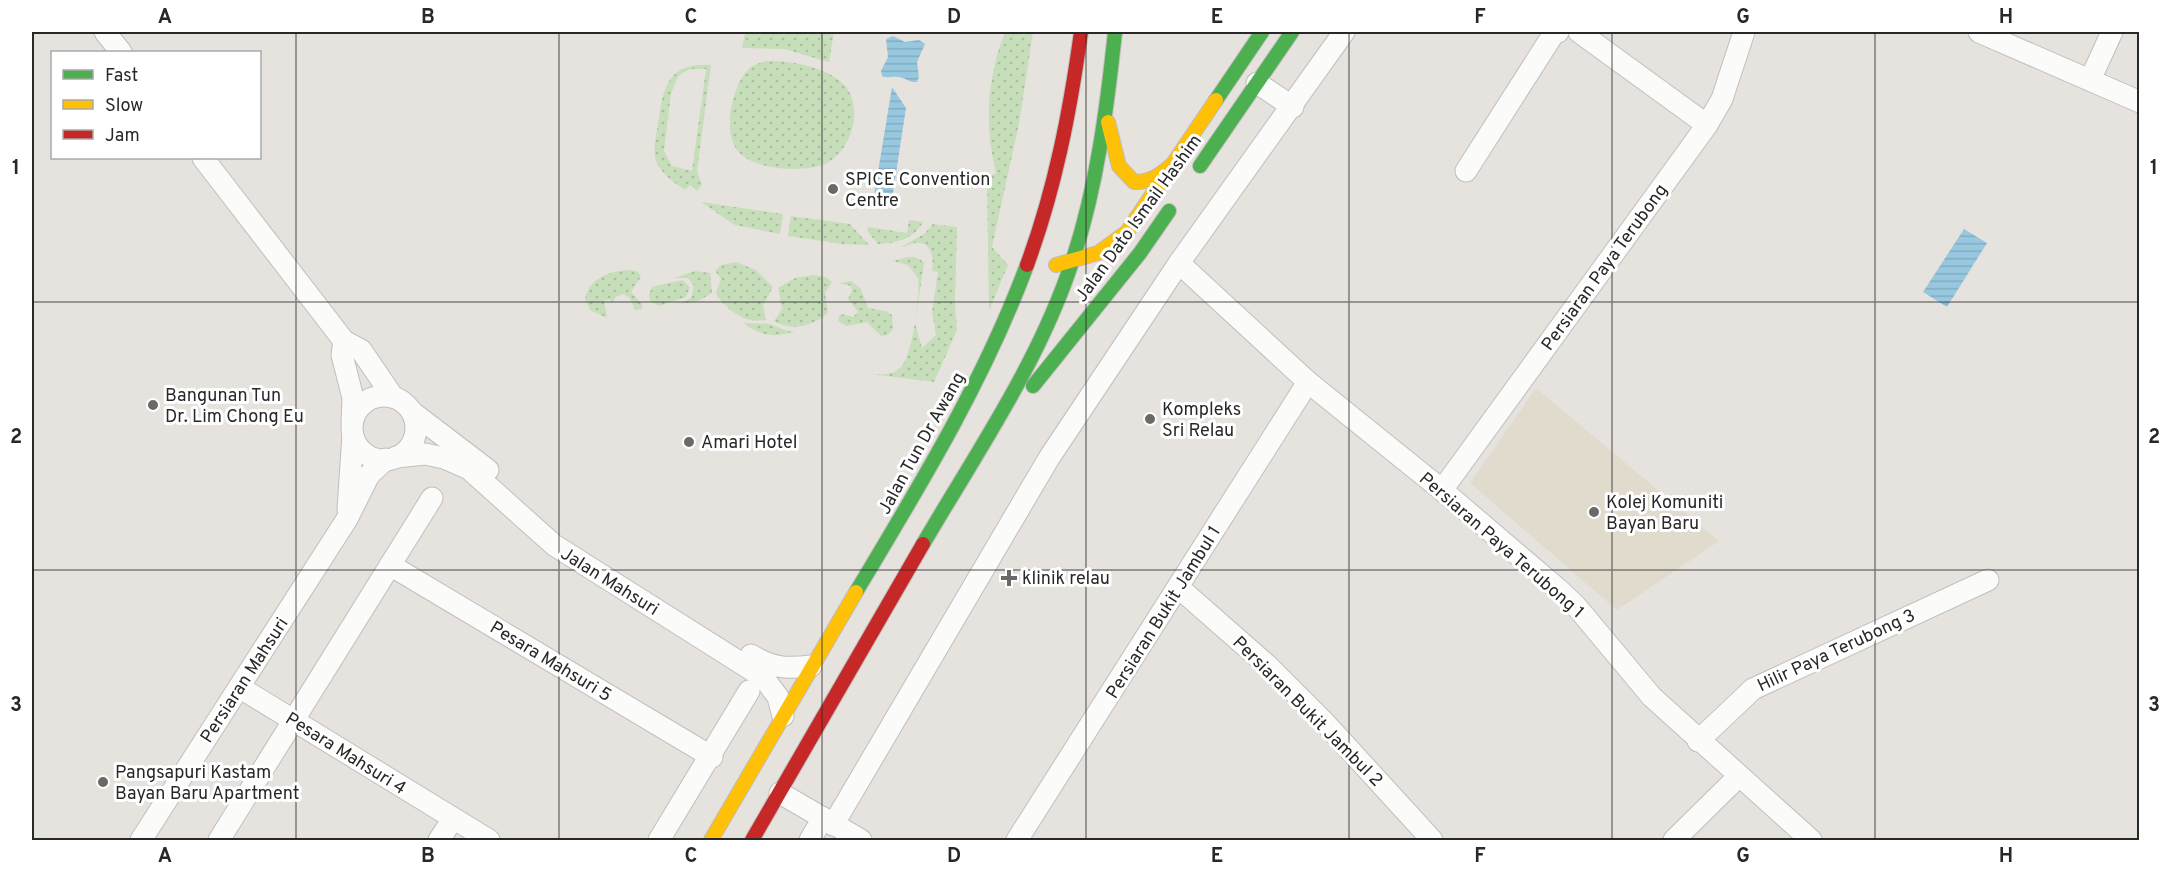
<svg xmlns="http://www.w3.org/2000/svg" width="2171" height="872" viewBox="0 0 2171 872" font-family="Overpass,sans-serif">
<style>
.education{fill:#e0dbcd}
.park{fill:url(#park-dots);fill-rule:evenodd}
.water{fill:url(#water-rules)}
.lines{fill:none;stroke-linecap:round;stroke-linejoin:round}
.street-casing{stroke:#c0bfbf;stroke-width:23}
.fast-casing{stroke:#bfbdbc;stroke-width:16}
.slow-casing{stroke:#bfbdbc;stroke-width:16}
.jam-casing{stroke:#bfbdbc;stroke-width:16}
.street{stroke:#fbfbfa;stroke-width:21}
.fast{stroke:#4caf50;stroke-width:14}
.slow{stroke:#ffc107;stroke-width:14}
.jam{stroke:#c62828;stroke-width:14}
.grid{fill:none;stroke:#282828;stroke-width:1.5;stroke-opacity:0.55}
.poi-dot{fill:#6a6968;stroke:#fff;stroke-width:2}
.labels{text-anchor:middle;stroke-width:6;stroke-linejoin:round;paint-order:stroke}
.poi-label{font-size:18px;fill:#282828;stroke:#fff;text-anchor:start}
.street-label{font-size:18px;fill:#282828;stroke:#fff}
.neatline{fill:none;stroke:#282828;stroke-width:2}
.grid-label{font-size:20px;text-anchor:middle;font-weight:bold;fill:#282828}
</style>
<defs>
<pattern id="park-dots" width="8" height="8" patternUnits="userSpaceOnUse" patternTransform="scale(1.5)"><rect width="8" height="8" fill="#c7deba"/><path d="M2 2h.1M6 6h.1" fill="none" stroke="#abbea0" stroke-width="1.8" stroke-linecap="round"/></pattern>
<pattern id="water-rules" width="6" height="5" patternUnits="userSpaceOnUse" patternTransform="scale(1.5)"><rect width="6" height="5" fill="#98c8e0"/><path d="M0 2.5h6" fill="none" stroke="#83acc0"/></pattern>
</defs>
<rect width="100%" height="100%" fill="#e6e3de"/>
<!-- education -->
<polygon class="education" points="1536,388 1719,541 1617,610 1470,483"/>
<!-- park -->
<g class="park">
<polygon points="745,32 834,32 829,62 784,49 742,48"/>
<path d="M 1005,32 L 1033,32 L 1019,124 L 992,247 L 1008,265 L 989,311 L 987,178 L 996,173 C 984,126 987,78 1005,32 Z"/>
<path d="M 766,61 C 790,60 830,67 846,87 C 865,112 849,158 819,166 C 797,172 752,170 737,150 C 723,131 732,88 746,72 C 751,66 758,63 766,61 Z"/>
<path d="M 711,65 L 697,171 L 702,185 L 697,191 L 690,185 L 685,190 C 675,183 664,176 658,165 C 651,153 656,138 658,124 C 663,90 666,62 711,65 ZM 690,69 L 706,69 L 692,171 L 672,166 L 664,151 L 671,94 L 678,76 Z"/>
<polygon points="701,202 783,214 780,234 735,225"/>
<polygon points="791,216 850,224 869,245 842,244 788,236"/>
<path d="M 909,220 L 923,222 C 913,240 896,243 878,244 L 868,232 L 868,227 L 907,233 Z"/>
<path d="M 933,224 L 957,227 L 955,304 L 957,330 L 934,382 L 871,374 C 883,375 894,375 902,366 C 913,353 920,295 918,278 L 908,265 L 893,261 C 904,258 915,252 924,263 L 915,323 L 922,348 L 936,335 L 932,312 L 938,272 L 932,271 C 934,259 932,241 915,243 C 910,244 906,247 901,247 L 924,234 Z"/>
<path d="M 736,262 L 756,270 L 773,287 L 763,306 L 766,320 C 746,324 730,312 718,297 L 716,293 L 721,279 L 715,271 L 721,265 Z"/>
<path d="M 631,270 L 638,272 L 641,277 L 631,292 L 642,304 L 642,309 L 635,310 L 630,298 L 623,294 L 616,297 L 612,303 L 609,299 L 604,301 L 607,318 L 590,310 L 585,299 C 589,278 611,270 631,270 Z"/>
<polygon points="695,271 710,273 712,293 698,301 679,304 691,298 694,286 688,278 674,278"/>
<path d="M 813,275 L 826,277 L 832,282 L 825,293 L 828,313 C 813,326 791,332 774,321 L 782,309 L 778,288 L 795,278 Z"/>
<polygon points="682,280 690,287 686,297 659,306 650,301 649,295 652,287"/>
<polygon points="851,281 861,289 868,308 886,311 892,315 893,329 888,335 881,336 867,322 847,326 839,322 838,318 841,314 853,317 858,312 848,299 852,291 851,286 839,283"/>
<path d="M 743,322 C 752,325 764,322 772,325 C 780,328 786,331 795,331 C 776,338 758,336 743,322 Z"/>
</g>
<!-- water -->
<g class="water">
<path d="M 893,36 L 905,42 L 919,40 L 925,44 L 917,62 L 919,77 L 917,82 C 909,83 905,77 897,77 C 890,76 888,79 882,76 L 881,71 L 888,57 L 886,39 Z"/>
<polygon points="892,87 906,108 892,199 874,196"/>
<polygon points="1964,229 1987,243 1947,307 1923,292"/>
</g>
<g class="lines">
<defs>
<g id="street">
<polyline points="105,32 121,52"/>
<polyline points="1579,32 1707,125"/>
<polyline points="1979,32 2140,102"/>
<polyline points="2090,80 2112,32"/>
<polyline points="1257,83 1293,107"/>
<polyline points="203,158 344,341 361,350 393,397"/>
<polyline points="1466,171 1554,33 1558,32"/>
<polyline points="1179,263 1308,382 1442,490 1558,589 1576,606 1652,697 1811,840"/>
<polyline points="344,341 342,355 353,398 352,423"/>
<circle cx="384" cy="428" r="32"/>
<polyline points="412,412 488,470"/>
<polyline points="396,457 425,454 444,458 469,469 554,545 763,677 778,697 783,716"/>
<polyline points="1442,490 1707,125 1722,99 1744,32"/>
<polyline points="348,509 353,435"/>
<polyline points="390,565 712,757"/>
<polyline points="1178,587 1267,665 1326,724 1432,840"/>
<path d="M 751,655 C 772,668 786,669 811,666"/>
<polyline points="239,687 489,840"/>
<polyline points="1698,741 1753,689 1988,580"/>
<polyline points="780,793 861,840"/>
<polyline points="833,825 1049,458 1179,263 1344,32"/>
<polyline points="141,840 347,519 369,475 386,459"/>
<polyline points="219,840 432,498"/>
<polyline points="439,840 453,819"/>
<polyline points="659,840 749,691"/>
<polyline points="810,840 823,818"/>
<polyline points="1017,840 1308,382"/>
<polyline points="1674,840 1738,777"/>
</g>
<g id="fast">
<polyline points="1216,100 1262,32"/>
<polyline points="1200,166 1292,32"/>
<polyline points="1033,386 1140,253 1169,211"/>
<path d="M 923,544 C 977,452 1040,361 1073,259 C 1097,186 1107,108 1115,32"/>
<path d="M 856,592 C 919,487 984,381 1027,265"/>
</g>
<g id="slow">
<path d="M 1108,122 L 1119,166 L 1134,182 C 1151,183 1160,174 1173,164"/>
<polyline points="1056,265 1098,253 1127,232 1216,100"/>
<polyline points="711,840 856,592"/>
</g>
<g id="jam">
<path d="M 1027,265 C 1055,189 1070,112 1081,32"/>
<polyline points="752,840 923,544"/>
</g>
</defs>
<!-- street casing -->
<use href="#street" class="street-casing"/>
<!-- fast casing -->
<use href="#fast" class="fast-casing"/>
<!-- slow casing -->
<use href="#slow" class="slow-casing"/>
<!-- jam casing -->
<use href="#jam" class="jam-casing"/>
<!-- street -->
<use href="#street" class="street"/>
<!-- fast -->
<use href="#fast" class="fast"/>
<!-- slow -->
<use href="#slow" class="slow"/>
<!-- jam -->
<use href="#jam" class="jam"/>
</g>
<!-- grid -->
<path class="grid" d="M 296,32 L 296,840M 559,32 L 559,840M 822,32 L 822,840M 1086,32 L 1086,840M 1349,32 L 1349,840M 1612,32 L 1612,840M 1875,32 L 1875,840M 32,302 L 2140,302M 32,570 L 2140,570"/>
<!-- markers -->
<g class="poi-dot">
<circle cx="833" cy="189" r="6"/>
<circle cx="153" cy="405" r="6"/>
<circle cx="1150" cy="419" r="6"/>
<circle cx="689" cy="442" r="6"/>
<circle cx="1594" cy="512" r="6"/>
<path d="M1006 569h6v6h6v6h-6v6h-6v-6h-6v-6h6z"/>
<circle cx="103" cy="782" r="6"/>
</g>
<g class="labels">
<!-- poi labels -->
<g class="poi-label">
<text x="845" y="185">SPICE Convention<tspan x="845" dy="21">Centre</tspan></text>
<text x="165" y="401">Bangunan Tun<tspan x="165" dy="21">Dr. Lim Chong Eu</tspan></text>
<text x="1162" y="415">Kompleks<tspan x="1162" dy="21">Sri Relau</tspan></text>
<text x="701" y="448">Amari Hotel</text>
<text x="1606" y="508">Kolej Komuniti<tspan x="1606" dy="21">Bayan Baru</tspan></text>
<text x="1022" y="584">klinik relau</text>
<text x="115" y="778">Pangsapuri Kastam<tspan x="115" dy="21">Bayan Baru Apartment</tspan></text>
</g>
<!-- street labels -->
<g class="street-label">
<text transform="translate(1138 218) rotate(-54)" y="6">Jalan Dato Ismail Hashim</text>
<text transform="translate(1604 267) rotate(-54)" y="6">Persiaran Paya Terubong</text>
<text transform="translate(921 443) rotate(-61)" y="6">Jalan Tun Dr Awang</text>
<text transform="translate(1502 545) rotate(41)" y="6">Persiaran Paya Terubong 1</text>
<text transform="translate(610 581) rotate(32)" y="6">Jalan Mahsuri</text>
<text transform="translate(1163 612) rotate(-58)" y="6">Persiaran Bukit Jambul 1</text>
<text transform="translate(1836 650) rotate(-25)" y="6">Hilir Paya Terubong 3</text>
<text transform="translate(551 661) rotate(31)" y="6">Pesara Mahsuri 5</text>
<text transform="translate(244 680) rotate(-57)" y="6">Persiaran Mahsuri</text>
<text transform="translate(1308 711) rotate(45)" y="6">Persiaran Bukit Jambul 2</text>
<text transform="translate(346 753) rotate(32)" y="6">Pesara Mahsuri 4</text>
</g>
</g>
<!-- border -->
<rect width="2171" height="872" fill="none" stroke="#ffffff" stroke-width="66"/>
<!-- legend -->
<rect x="51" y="51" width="210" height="108" fill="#ffffff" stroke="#a9a9a9" stroke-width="1.5"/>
<rect x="63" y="70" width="30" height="9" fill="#4caf50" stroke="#a9a9a9" stroke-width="1.5"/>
<text x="105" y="81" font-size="18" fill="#282828">Fast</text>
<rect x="63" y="100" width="30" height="9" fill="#ffc107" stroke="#a9a9a9" stroke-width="1.5"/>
<text x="105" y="111" font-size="18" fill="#282828">Slow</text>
<rect x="63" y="130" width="30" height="9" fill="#c62828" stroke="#a9a9a9" stroke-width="1.5"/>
<text x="105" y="141" font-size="18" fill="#282828">Jam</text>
<rect x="33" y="33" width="2105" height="806" class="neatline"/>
<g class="grid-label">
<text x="165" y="23">A</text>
<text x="428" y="23">B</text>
<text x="691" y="23">C</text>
<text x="954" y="23">D</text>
<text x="1217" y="23">E</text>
<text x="1480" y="23">F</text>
<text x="1743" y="23">G</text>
<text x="2006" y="23">H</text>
<text x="16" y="174">1</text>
<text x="2154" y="174">1</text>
<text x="16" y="443">2</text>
<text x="2154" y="443">2</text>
<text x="16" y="711">3</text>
<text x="2154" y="711">3</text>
<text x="165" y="862">A</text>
<text x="428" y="862">B</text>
<text x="691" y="862">C</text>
<text x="954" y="862">D</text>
<text x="1217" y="862">E</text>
<text x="1480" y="862">F</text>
<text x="1743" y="862">G</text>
<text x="2006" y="862">H</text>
</g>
</svg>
